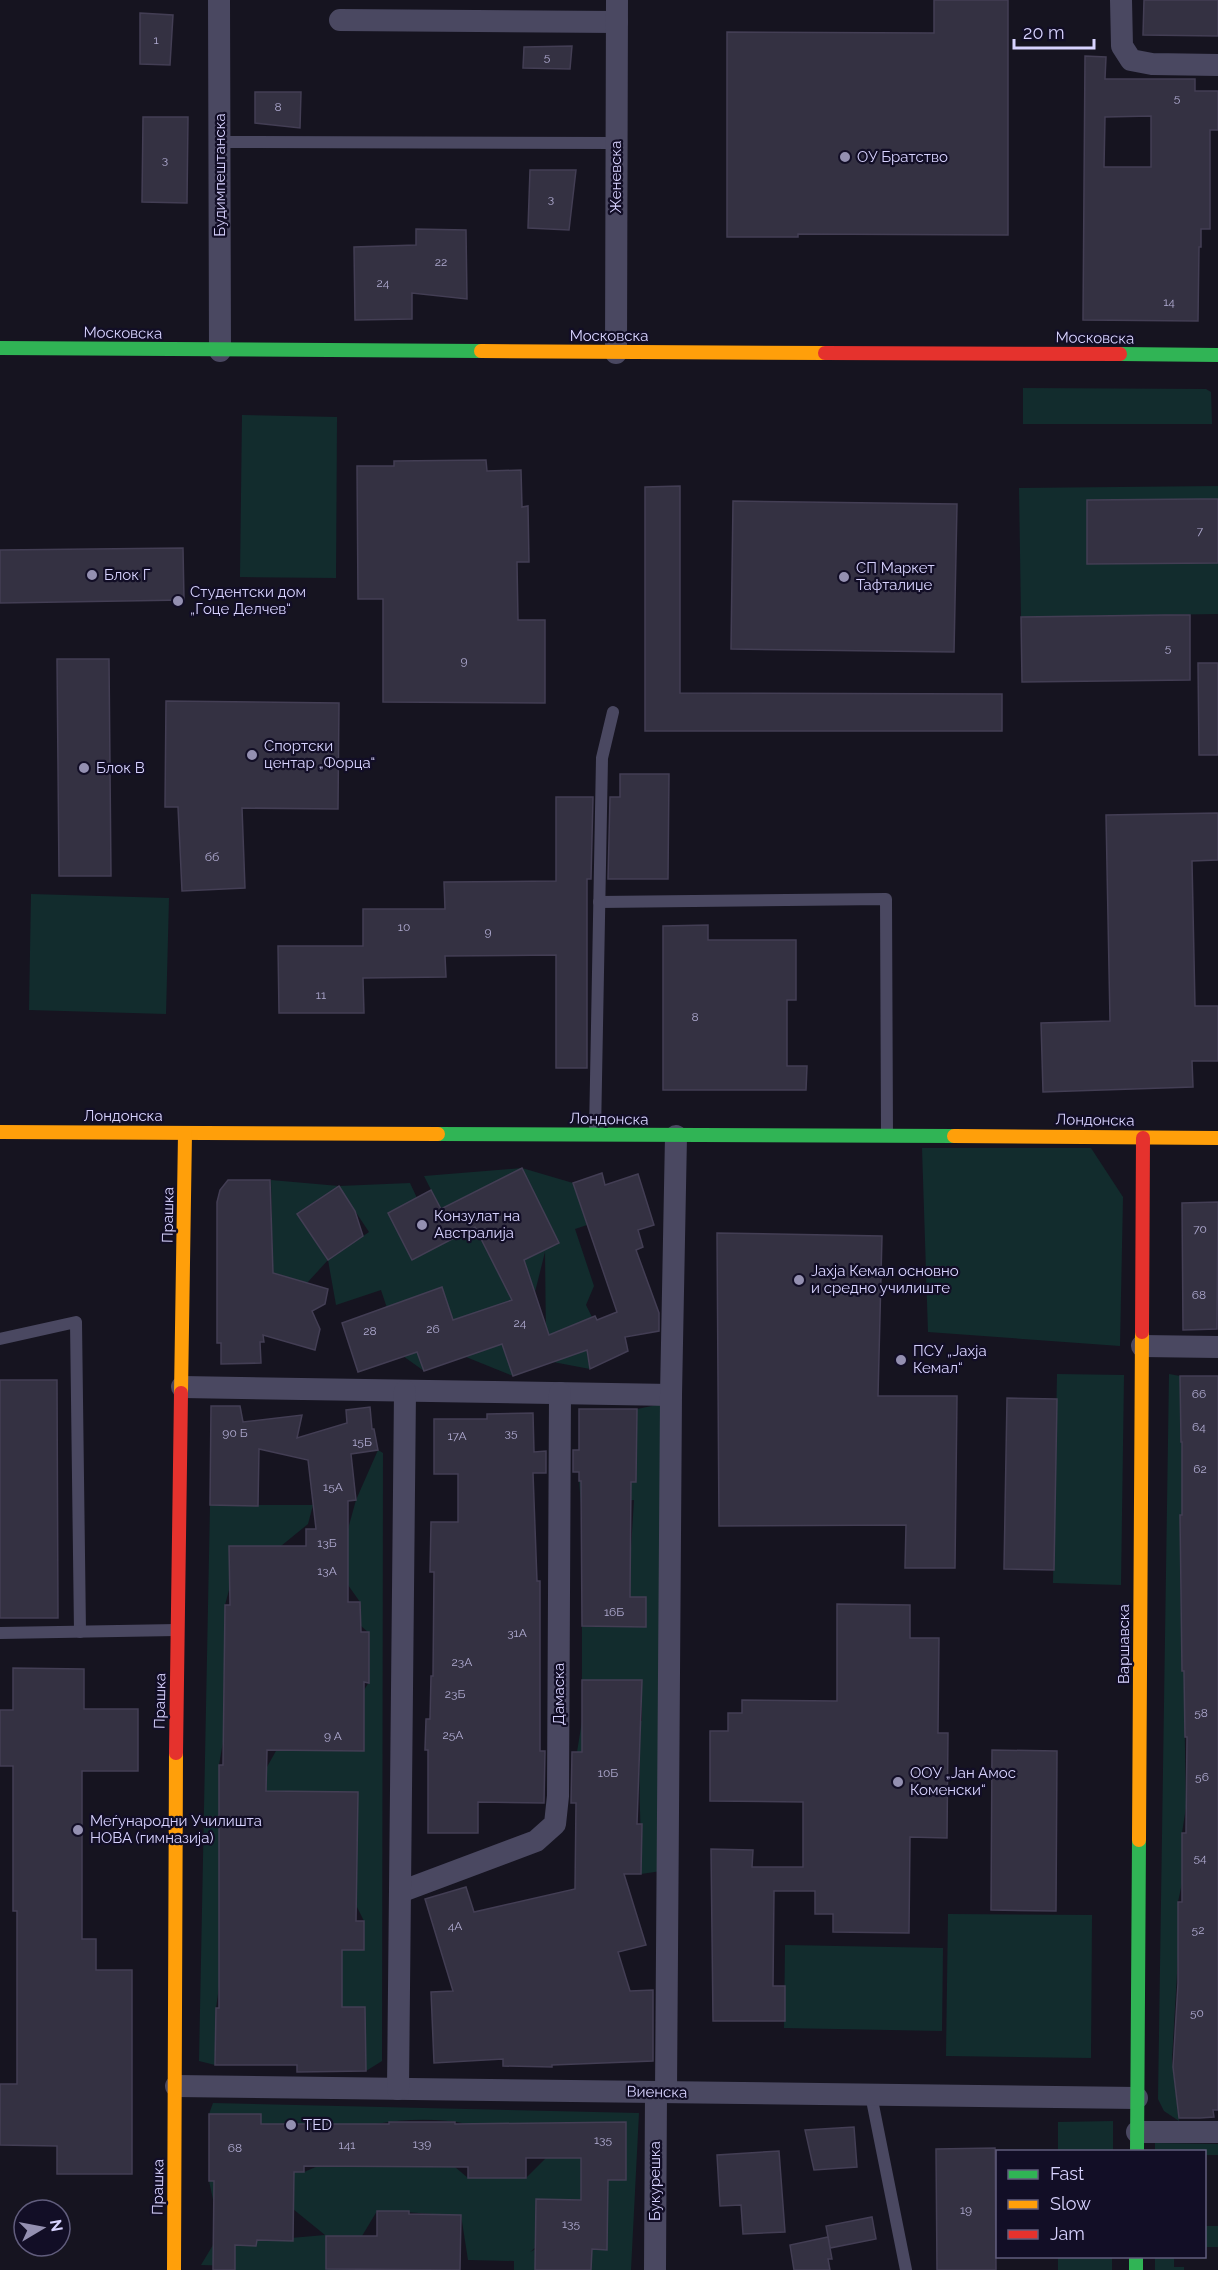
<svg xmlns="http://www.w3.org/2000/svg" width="1218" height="2270" viewBox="0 0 1218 2270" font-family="Raleway,sans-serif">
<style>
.green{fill:#122c2d;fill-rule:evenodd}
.building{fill:#343142;stroke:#433e54;stroke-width:1.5;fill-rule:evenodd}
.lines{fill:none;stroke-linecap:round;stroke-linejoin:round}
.lane{stroke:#4a4861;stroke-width:12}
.street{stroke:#4a4861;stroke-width:22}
.fast{stroke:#30b455;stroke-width:14}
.slow{stroke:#ff9f0a;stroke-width:14}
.jam{stroke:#e5322d;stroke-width:14}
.poi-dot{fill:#9490b1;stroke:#120e26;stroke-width:2}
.labels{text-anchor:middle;stroke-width:4.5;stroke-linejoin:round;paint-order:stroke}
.number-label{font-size:12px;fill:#afaad0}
.poi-label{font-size:15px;fill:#d8d3ff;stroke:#120e26;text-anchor:start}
.street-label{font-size:15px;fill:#d8d3ff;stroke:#120e26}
</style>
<rect width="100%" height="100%" fill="#161420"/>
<!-- green -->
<g class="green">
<polygon points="1023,388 1206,389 1211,392 1212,424 1023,424"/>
<polygon points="242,415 337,417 336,578 240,577"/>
<polygon points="1218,486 1218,614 1021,617 1019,488"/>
<polygon points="31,894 169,898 166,1014 29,1010"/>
<polygon points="922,1148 1091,1148 1123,1197 1120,1346 928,1332"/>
<path d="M 522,1168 L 573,1183 L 587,1225 L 575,1229 L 594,1286 L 586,1305 L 592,1317 L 581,1322 L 590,1369 L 553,1362 L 546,1341 L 545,1252 L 535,1292 L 490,1308 L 513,1376 L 466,1357 L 441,1288 L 400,1302 L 424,1371 L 403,1356 L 381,1290 L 336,1305 L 328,1260 L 307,1283 L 290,1278 L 273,1277 L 271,1180 L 339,1186 L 410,1183 L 417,1198 L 455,1237 L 424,1176 ZM 522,1169 L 548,1222 L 462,1199 L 462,1198 ZM 339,1187 L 369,1232 L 328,1260 Z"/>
<polygon points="1057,1374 1124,1375 1121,1585 1053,1583"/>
<polygon points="1169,1374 1180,1376 1182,1451 1218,1522 1197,1514 1180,1515 1182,1671 1198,1677 1184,1690 1186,1807 1182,1833 1182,1883 1178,1902 1178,1957 1172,2059 1179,2121 1164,2111 1158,2099"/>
<path d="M 671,1402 L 668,1870 L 641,1874 C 642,1834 638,1795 640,1755 L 577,1752 L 582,1721 L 642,1721 L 642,1680 L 582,1680 L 582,1626 L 645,1627 L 583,1596 L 581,1564 L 630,1564 L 634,1500 L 581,1505 L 579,1481 L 636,1482 L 637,1409 Z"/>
<polygon points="378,1450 383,1453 382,2061 366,2071 365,2007 315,2007 342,1950 364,1950 364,1921 356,1905 357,1792 266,1793 267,1767 281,1742 364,1690 369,1682 369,1633 360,1625 360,1602 348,1585 348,1529 356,1500"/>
<polygon points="210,1505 313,1505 308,1524 281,1546 229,1547 229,1590 225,1605 223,1742 219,1765 219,1987 216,2008 215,2065 199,2061"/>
<polygon points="948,1914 1092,1915 1091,2058 946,2056"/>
<polygon points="785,1945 943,1948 942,2031 784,2028"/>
<path d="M 213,2103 L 639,2113 L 631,2270 L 591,2270 L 592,2249 L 606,2250 L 536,2199 L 535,2248 L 530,2252 L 538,2248 L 537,2270 L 514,2270 L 514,2261 L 468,2260 L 461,2215 C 432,2215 405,2211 377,2211 L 362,2236 L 326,2236 L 326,2269 L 396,2270 L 235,2270 L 234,2266 L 201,2265 L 213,2245 L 325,2235 L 293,2209 L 257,2205 L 214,2204 L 209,2181 L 260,2181 L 261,2172 L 304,2172 L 318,2166 L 455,2167 L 468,2178 L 526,2178 L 546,2158 L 581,2158 L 581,2180 L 626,2179 L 626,2122 L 467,2124 C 439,2118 404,2119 376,2124 L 261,2124 L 261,2114 L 209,2114 Z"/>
<polygon points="1113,2121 1113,2151 1058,2151 1058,2122"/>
<polygon points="1155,2143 1218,2144 1218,2155 1205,2155 1204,2152 1155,2152"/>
<rect x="1205" y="2226" width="13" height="21"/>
<rect x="1058" y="2257" width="54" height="13"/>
<polygon points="1155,2257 1174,2257 1174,2267 1184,2267 1184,2270 1155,2270"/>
</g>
<!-- building -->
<g class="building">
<polygon points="934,0 1008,0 1008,235 798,234 798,237 727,237 727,32 934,33"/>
<polygon points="1144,0 1218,0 1218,36 1143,35"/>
<polygon points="140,13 173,15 170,65 140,64"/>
<polygon points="572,46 570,69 523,68 524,47"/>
<path d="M 1085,56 L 1106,57 L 1105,79 L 1195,79 L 1195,91 L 1218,91 L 1218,130 L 1210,130 L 1210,229 L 1201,229 L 1201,247 L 1199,247 L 1198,321 L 1083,320 ZM 1151,116 L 1151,167 L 1104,167 L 1105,117 Z"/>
<polygon points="255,92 301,92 300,128 255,123"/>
<polygon points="143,117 188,117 187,203 142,202"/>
<polygon points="530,170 576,170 569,230 528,228"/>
<polygon points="416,229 466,230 467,299 412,293 412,319 355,320 354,247 416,245"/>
<polygon points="486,460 487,471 521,470 522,507 528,506 529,562 517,562 518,620 545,620 545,703 383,702 383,599 358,599 357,466 394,466 394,461"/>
<polygon points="680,486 680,693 1002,694 1002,731 645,731 645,487"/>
<polygon points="1201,499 1218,499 1218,563 1087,564 1087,500"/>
<polygon points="733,501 957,504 954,652 731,649"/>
<polygon points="183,548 184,600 0,603 0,550"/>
<polygon points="1165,615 1190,615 1190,680 1022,682 1021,617"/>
<polygon points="57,659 109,659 111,876 59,876"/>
<polygon points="1198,663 1218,663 1218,755 1199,755"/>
<polygon points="166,701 339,703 338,809 242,808 245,888 182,891 178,807 165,807"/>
<polygon points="620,774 669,774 668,879 608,879 610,797 620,797"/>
<polygon points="556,797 593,797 591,879 587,879 587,1068 556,1068 556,955 445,956 446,977 363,978 364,1013 279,1013 278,946 363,946 363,909 445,909 444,882 556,881"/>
<polygon points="1218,813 1218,860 1192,861 1195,1006 1218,1006 1218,1061 1192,1061 1193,1087 1043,1092 1041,1023 1110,1021 1106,815"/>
<polygon points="708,925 708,940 796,940 796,1000 787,1000 787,1066 807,1066 806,1090 663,1090 663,926"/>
<polygon points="522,1168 559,1243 524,1260 549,1335 595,1316 597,1320 617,1312 573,1183 602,1173 605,1185 638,1174 654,1225 638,1230 643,1247 636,1250 659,1313 659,1331 625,1337 628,1351 590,1369 587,1350 513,1376 502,1344 424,1371 417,1352 358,1372 342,1323 442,1287 453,1320 512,1300 475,1227 412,1260 388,1213 431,1190 441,1209"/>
<polygon points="228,1180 270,1180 273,1273 328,1289 325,1304 312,1311 320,1329 315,1350 263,1335 264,1342 260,1342 261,1363 221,1364 221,1343 217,1343 217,1202 220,1190"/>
<polygon points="339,1186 355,1211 363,1236 328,1260 297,1214"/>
<polygon points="1218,1202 1217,1329 1183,1330 1182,1203"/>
<polygon points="717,1233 882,1236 878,1396 957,1396 955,1568 905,1568 906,1525 719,1526"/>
<polygon points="1180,1376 1218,1376 1218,2110 1213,2110 1214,2117 1200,2118 1179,2118 1173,2067 1178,1983 1178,1902 1182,1902 1182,1833 1186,1833 1187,1737 1185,1737 1184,1671 1182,1671 1180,1515 1182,1515 1182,1442 1181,1442"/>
<polygon points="0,1380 57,1380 58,1618 0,1618"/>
<polygon points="1007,1398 1057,1399 1054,1570 1004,1569"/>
<polygon points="211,1406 240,1406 243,1422 302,1415 297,1438 347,1423 346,1410 370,1407 372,1429 374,1429 378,1450 351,1454 356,1500 348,1501 348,1602 360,1602 361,1632 369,1632 369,1683 364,1682 364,1751 267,1750 266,1791 358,1792 356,1921 364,1921 364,1950 342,1950 342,2007 365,2007 366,2071 297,2072 297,2065 215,2065 216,2008 219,2008 219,1765 223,1765 225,1605 230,1605 229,1546 306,1546 306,1529 316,1529 308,1460 259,1449 258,1506 210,1505"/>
<polygon points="579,1409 637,1409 636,1482 631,1482 630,1597 646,1597 646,1627 582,1626 581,1481 579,1481 579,1472 573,1472 573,1450 579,1450"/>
<polygon points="533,1413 534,1452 546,1451 546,1473 533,1473 537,1581 540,1581 540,1751 545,1751 544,1803 478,1802 478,1833 428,1833 428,1750 425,1750 426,1719 430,1719 431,1676 433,1676 434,1572 430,1572 431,1522 458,1522 458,1474 434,1474 434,1419 487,1419 487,1414"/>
<polygon points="837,1604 910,1605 910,1638 939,1638 938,1733 948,1733 947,1838 910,1837 909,1933 833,1932 833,1914 815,1914 815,1891 774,1891 773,1986 785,1986 785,2021 713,2021 711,1849 753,1850 752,1867 803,1867 803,1802 710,1801 710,1731 728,1731 728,1713 742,1713 742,1700 837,1701"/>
<polygon points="13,1668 84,1669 84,1709 138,1709 138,1771 82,1771 82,1939 96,1939 96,1970 132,1970 132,2174 57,2174 57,2146 0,2145 0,2084 17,2084 17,1911 13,1911 13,1766 0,1766 0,1710 13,1710"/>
<polygon points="582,1680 642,1680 637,1824 642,1824 641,1874 624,1874 646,1945 618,1952 630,1991 653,1990 653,2061 552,2065 552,2067 503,2066 503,2059 434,2063 431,1992 453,1991 425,1899 466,1887 474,1912 575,1889 576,1803 571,1803 572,1752 582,1752"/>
<polygon points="992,1750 1057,1751 1056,1911 991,1910"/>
<polygon points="209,2114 261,2114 261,2124 389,2124 389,2122 455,2122 455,2124 626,2122 626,2180 608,2180 607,2250 592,2249 591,2270 535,2270 536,2199 581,2200 581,2158 526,2158 526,2178 468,2178 468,2167 304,2166 304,2172 294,2172 293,2241 257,2240 256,2246 235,2245 235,2270 213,2270 214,2181 209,2181"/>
<polygon points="854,2127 857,2167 814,2170 805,2130"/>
<polygon points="995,2148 996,2270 937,2270 936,2149"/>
<polygon points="779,2151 785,2232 743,2234 741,2205 720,2206 717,2155"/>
<polygon points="377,2211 409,2211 409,2214 461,2215 460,2270 326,2269 326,2236 377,2236"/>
<polygon points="872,2217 876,2239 830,2248 826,2226"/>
<polygon points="828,2237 832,2259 828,2259 830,2270 794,2270 790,2245"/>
</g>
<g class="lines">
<!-- lane -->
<g class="lane">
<polyline points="221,142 616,143"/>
<polyline points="599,902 886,899 887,1135"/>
<polyline points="595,1133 602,758 613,712"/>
<polyline points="0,1339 76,1322 80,1632"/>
<polyline points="0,1633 177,1630"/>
<polyline points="871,2095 906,2270"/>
</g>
<!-- street -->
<g class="street">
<polyline points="219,0 220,351"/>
<polyline points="1121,0 1122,46 1131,60 1152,64 1218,65"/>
<polyline points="340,20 617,22"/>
<polyline points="616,353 617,0"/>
<polyline points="1142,1346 1218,1347"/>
<polyline points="182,1387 671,1395"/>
<polyline points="400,1892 536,1841 555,1824 558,1796 560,1393"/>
<polyline points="176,2086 1137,2098"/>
<polyline points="398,2089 405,1391"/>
<polyline points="666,2092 671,1395 676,1136"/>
<polyline points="1137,2132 1218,2132"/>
<polyline points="655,2270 656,2092"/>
</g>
<!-- fast -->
<g class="fast">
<polyline points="0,348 481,351"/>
<polyline points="1120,354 1218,355"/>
<polyline points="438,1134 954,1136"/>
<polyline points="1137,2152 1139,1840"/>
<polyline points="1136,2256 1136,2270"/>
</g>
<!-- slow -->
<g class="slow">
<polyline points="481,351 825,353"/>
<polyline points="0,1132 438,1134"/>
<polyline points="954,1136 1218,1138"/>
<polyline points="181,1393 185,1133"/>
<polyline points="1139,1840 1142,1332"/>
<polyline points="174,2270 176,1753"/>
</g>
<!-- jam -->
<g class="jam">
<polyline points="825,353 1120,354"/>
<polyline points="1142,1332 1143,1138"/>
<polyline points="176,1753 181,1393"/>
</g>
</g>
<!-- markers -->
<g class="poi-dot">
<circle cx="845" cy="157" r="6"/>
<circle cx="92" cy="575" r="6"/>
<circle cx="844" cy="577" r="6"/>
<circle cx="178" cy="601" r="6"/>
<circle cx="252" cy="755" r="6"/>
<circle cx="84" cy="768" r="6"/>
<circle cx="422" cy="1225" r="6"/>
<circle cx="799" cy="1280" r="6"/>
<circle cx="901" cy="1360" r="6"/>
<circle cx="898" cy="1782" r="6"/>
<circle cx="78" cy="1830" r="6"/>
<circle cx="291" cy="2125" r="6"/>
</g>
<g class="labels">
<!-- number labels -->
<g class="number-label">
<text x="156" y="44">1</text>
<text x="547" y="61">5</text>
<text x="1177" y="102">5</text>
<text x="278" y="111">8</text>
<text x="165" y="164">3</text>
<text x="551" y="203">3</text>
<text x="441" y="266">22</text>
<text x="383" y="287">24</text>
<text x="1169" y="306">14</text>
<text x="1200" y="535">7</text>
<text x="1168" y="652">5</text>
<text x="464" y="665">9</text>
<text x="212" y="861">бб</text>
<text x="404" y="931">10</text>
<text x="488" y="936">9</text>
<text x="321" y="999">11</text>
<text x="695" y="1021">8</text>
<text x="1200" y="1233">70</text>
<text x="1199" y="1299">68</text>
<text x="520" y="1327">24</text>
<text x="433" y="1333">26</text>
<text x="370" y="1335">28</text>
<text x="1199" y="1398">66</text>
<text x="1199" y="1431">64</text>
<text x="235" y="1437">90 Б</text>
<text x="511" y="1437">35</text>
<text x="457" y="1440">17А</text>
<text x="362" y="1446">15Б</text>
<text x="1200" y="1473">62</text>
<text x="333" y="1491">15A</text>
<text x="327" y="1547">13Б</text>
<text x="327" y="1575">13A</text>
<text x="614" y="1616">16Б</text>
<text x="517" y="1637">31А</text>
<text x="462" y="1666">23А</text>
<text x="455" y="1698">23Б</text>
<text x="1201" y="1717">58</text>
<text x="453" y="1739">25А</text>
<text x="333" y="1740">9 A</text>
<text x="608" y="1777">10Б</text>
<text x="1202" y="1781">56</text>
<text x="1200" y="1862">54</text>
<text x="455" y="1930">4А</text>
<text x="1198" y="1934">52</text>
<text x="1197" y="2017">50</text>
<text x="603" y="2144">135</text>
<text x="422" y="2148">139</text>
<text x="347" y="2149">141</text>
<text x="235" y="2152">68</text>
<text x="966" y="2214">19</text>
<text x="571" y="2228">135</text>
</g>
<!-- poi labels -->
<g class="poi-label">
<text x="857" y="162">ОУ Братство</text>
<text x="856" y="573">СП Маркет<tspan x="856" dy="17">Тафталиџе</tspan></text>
<text x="104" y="580">Блок Г</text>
<text x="190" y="597">Студентски дом<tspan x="190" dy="17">„Гоце Делчев“</tspan></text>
<text x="264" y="751">Спортски<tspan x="264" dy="17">центар „Форца“</tspan></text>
<text x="96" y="773">Блок В</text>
<text x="434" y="1221">Конзулат на<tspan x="434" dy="17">Австралија</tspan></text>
<text x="811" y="1276">Јахја Кемал основно<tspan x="811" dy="17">и средно училиште</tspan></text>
<text x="913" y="1356">ПСУ „Јахја<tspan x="913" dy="17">Кемал“</tspan></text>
<text x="910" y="1778">ООУ „Јан Амос<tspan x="910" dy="17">Коменски“</tspan></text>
<text x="90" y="1826">Меѓународни Училишта<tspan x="90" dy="17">НОВА (гимназија)</tspan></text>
<text x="303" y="2130">TED</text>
</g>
<!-- street labels -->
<g class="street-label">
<text transform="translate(220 175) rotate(-90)" y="5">Будимпештанска</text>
<text transform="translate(616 177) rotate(-90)" y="5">Женевска</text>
<text transform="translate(123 333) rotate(1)" y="5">Московска</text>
<text x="609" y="341">Московска</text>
<text transform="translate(1095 338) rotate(1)" y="5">Московска</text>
<text x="123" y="1121">Лондонска</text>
<text transform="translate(609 1119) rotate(1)" y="5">Лондонска</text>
<text transform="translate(1095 1120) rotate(1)" y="5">Лондонска</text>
<text transform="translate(168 1215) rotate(-89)" y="5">Прашка</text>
<text transform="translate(1124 1644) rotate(-90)" y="5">Варшавска</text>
<text transform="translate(559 1694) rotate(-90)" y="5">Дамаска</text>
<text transform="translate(160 1701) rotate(-89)" y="5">Прашка</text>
<text transform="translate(657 2092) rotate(1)" y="5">Виенска</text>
<text transform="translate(655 2181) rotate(-90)" y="5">Букурешка</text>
<text transform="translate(158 2187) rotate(-89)" y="5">Прашка</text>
</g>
</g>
<!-- legend -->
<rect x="996" y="2150" width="210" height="108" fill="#120e26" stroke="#615d7d" stroke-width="1.5"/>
<rect x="1008" y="2170" width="30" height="9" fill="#30b455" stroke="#615d7d" stroke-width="1.5"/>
<text x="1050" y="2180" font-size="18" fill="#d8d3ff">Fast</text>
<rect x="1008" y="2200" width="30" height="9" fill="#ff9f0a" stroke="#615d7d" stroke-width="1.5"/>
<text x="1050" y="2210" font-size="18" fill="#d8d3ff">Slow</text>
<rect x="1008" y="2230" width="30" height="9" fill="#e5322d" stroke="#615d7d" stroke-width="1.5"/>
<text x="1050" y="2240" font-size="18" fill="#d8d3ff">Jam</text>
<!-- north arrow -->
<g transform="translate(42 2228) rotate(80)"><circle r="28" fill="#120e26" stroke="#615d7d" stroke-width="1.5"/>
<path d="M0-4.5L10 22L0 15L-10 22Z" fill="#9490b1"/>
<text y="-9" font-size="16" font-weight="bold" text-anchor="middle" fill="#d8d3ff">N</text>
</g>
<!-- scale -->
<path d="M1014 39v9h80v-9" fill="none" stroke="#d8d3ff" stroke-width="3"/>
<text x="1023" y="39" font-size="18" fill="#d8d3ff" stroke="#120e26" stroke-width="4.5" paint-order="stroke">20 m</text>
</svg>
